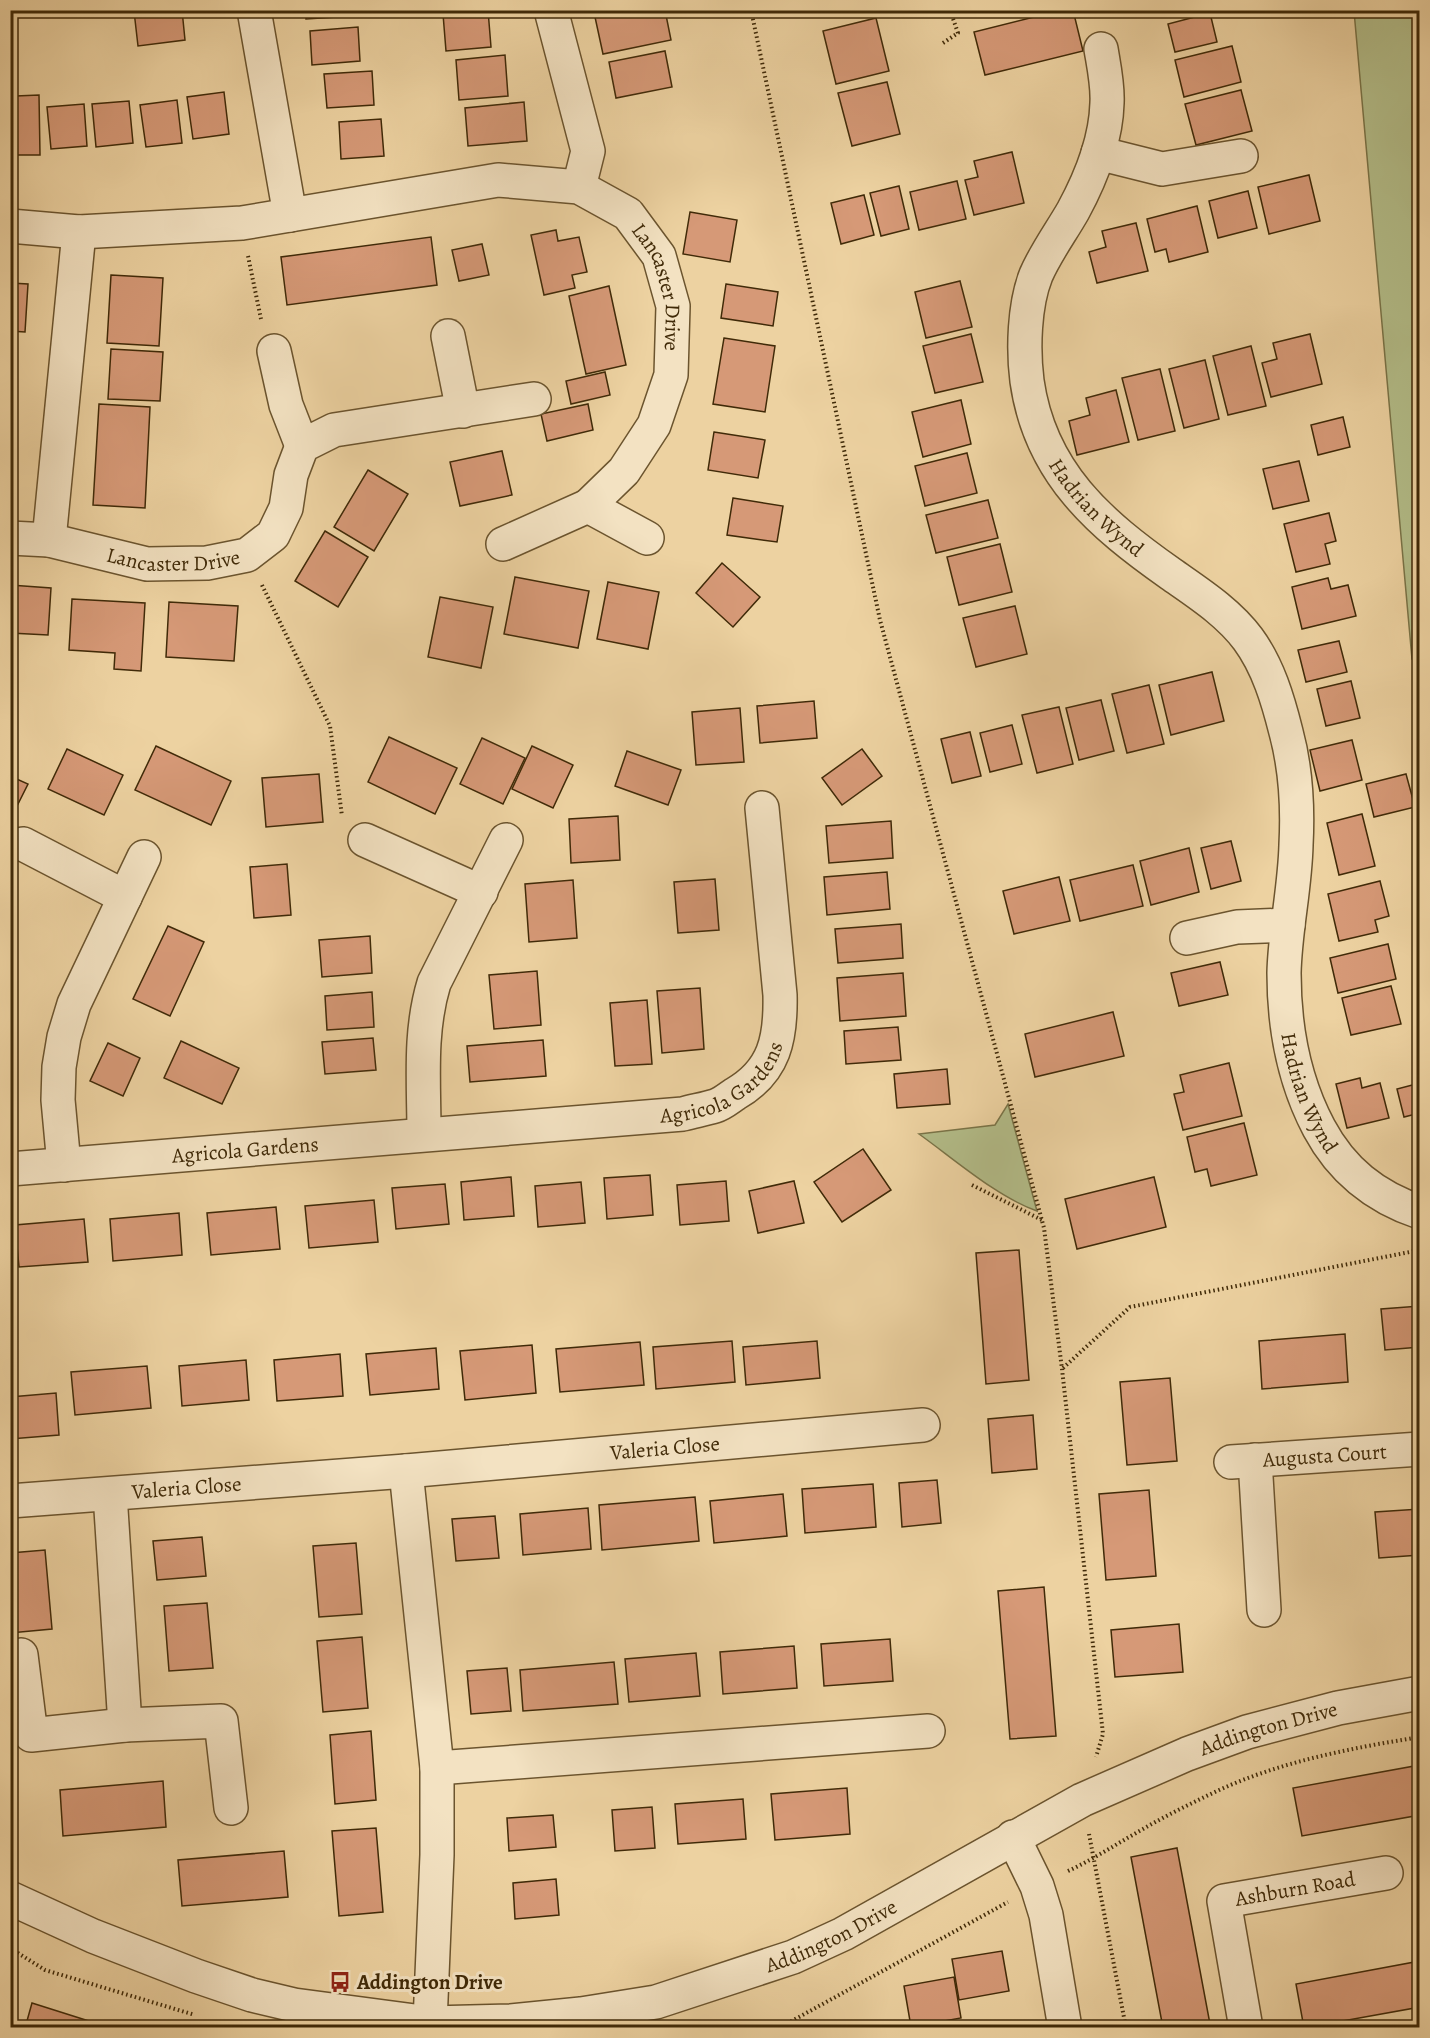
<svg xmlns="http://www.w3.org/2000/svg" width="1430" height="2038" viewBox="0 0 1430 2038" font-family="Alegreya,serif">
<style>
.green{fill:#b3bd89;stroke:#7a7448;stroke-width:1.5}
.building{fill:#d69977;stroke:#402a08;stroke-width:1.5}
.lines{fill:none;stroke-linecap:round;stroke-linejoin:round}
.minor-casing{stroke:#6b542e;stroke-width:36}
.path{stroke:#402a08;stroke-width:4;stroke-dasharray:1.5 3;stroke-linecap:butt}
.minor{stroke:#f3e2c2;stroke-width:33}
.labels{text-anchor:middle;stroke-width:6;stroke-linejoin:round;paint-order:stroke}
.street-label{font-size:21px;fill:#402a08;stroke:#f3e2c2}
.poi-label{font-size:21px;font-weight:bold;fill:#402a08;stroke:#f3e2c2;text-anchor:start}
</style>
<rect width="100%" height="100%" fill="#edd2a1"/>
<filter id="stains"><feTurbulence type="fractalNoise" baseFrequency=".00333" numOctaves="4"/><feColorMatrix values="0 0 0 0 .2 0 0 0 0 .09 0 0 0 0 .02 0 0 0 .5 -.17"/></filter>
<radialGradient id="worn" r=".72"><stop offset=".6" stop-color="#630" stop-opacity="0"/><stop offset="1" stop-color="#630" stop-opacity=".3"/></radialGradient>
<!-- green -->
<g class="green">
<polygon points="1354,11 1419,11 1420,658 1412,659"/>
<path d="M 1008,1104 L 1037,1211 C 997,1197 954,1159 919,1134 L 995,1125 Z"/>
</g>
<!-- building -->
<g class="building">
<polygon points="182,10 185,40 138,46 134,11"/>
<polygon points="306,10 368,10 369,15 306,19"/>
<polygon points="488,10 491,47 446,51 443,14"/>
<polygon points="627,10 665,10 671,40 603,54 595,17"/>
<polygon points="1062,10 1073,10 1083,51 985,75 974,32"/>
<polygon points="1210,13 1217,42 1175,52 1168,24"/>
<polygon points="876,18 889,71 836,84 823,31"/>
<polygon points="358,27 360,61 312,65 310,31"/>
<polygon points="1232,46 1241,82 1184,97 1175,60"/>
<polygon points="665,51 672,87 616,98 609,62"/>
<polygon points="505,55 508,96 459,100 456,60"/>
<polygon points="372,71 374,105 327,108 324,74"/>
<polygon points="887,82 900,134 852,146 838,93"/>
<polygon points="1241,90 1252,131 1196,145 1185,104"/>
<polygon points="224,92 229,134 193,139 187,97"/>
<polygon points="39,95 40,155 10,155 10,106 16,105 16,96"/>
<polygon points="177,100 182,143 146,147 140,105"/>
<polygon points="129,101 133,143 96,147 92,104"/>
<polygon points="524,102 527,141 468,146 465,108"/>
<polygon points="84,104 87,146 51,149 47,107"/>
<polygon points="381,119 384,156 341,159 339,122"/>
<polygon points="1012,152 1024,203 974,215 965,180 978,177 974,161"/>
<polygon points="1309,175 1320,221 1269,234 1258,187"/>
<polygon points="957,181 966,219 919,230 910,192"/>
<polygon points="899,186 909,229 881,236 870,193"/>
<polygon points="1248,191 1257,228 1218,238 1209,201"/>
<polygon points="864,195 874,235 841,244 831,203"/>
<polygon points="1197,206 1208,252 1169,262 1166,249 1155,252 1147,219"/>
<polygon points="690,212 737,220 730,262 683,254"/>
<polygon points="1136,223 1148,271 1097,283 1089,252 1106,247 1102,231"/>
<polygon points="556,230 558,241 579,237 587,272 572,275 575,288 544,295 531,235"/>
<polygon points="431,237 437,285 287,305 281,257"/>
<polygon points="482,244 489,275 459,281 452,250"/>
<polygon points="111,275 163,278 159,346 107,343"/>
<polygon points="960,281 972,327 926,338 915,292"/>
<polygon points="10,283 28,284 25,332 10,331"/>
<polygon points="726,284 778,292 773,326 721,318"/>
<polygon points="609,286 626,365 586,374 569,296"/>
<polygon points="971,334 983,382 935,393 923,346"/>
<polygon points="1310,334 1322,384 1271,397 1262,363 1277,359 1273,343"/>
<polygon points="724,338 775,346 765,412 713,404"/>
<polygon points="1251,346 1266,406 1228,415 1213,356"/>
<polygon points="111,349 163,352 160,401 108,399"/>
<polygon points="1205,360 1219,419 1184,428 1169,369"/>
<polygon points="1160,369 1175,431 1138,440 1122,378"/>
<polygon points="605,372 610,395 571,404 566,381"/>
<polygon points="1116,390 1129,442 1077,455 1069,421 1090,415 1086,398"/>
<polygon points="961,400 971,444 923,457 912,412"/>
<polygon points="99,404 150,407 145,508 93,505"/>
<polygon points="588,404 593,430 547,441 541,414"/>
<polygon points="1343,417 1350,447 1318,455 1311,425"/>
<polygon points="714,432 765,440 758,478 708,470"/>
<polygon points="502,451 512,495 460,506 450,462"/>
<polygon points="967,453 977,493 925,506 915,466"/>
<polygon points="1299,461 1309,501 1273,509 1263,469"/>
<polygon points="368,470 408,494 374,551 334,527"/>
<polygon points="733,498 783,506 777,542 727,535"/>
<polygon points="988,500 998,538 936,553 926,515"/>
<polygon points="1329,513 1336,541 1325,544 1330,564 1296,572 1284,524"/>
<polygon points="325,531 368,557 338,607 295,581"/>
<polygon points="1000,544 1012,592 959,605 947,557"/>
<polygon points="722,563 760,597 733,627 696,593"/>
<polygon points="515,577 589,591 578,648 504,634"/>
<polygon points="1328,578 1331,589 1348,585 1356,616 1302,629 1292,587"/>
<polygon points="608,582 659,592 648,649 597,639"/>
<polygon points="10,585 51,588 48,635 10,633"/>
<polygon points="440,597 493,607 481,668 428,657"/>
<polygon points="72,599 145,603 141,671 114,669 115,653 69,650"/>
<polygon points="169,602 238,606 234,661 166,657"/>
<polygon points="1015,606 1027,654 976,667 963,618"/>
<polygon points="1339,641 1347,672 1306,682 1298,650"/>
<polygon points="1212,672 1224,721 1171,735 1159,685"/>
<polygon points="1351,681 1360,718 1326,726 1317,689"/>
<polygon points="1149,685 1164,744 1127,753 1112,694"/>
<polygon points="1101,700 1114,751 1079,760 1066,708"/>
<polygon points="814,701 817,738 760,743 757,706"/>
<polygon points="1059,707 1073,764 1037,773 1022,715"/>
<polygon points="740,708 744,762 696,765 692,712"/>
<polygon points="1012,725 1022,764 990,772 980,733"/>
<polygon points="970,732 981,776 952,783 941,739"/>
<polygon points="389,737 457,768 435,814 368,782"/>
<polygon points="482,738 525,758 503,804 460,784"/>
<polygon points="1352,740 1362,780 1320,791 1310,750"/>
<polygon points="156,746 231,781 211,825 135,790"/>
<polygon points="532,746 573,765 553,808 512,789"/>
<polygon points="67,749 123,775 104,815 48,789"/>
<polygon points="862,749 882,776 842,805 822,778"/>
<polygon points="627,751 681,770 668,805 615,786"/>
<polygon points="319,774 323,822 266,827 262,778"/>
<polygon points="1406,774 1415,807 1374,817 1366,784"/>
<polygon points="10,776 28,784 10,820"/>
<polygon points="1362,814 1375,866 1339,875 1327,823"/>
<polygon points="618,816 620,860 571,863 569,819"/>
<polygon points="891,821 893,858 829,863 826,826"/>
<polygon points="1231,841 1241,881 1211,889 1201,848"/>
<polygon points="1189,848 1199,892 1151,905 1140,861"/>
<polygon points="287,864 291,915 254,918 250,867"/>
<polygon points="1133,865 1143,906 1080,921 1070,880"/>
<polygon points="887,872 890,909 827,915 824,877"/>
<polygon points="1059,877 1070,921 1014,934 1003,891"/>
<polygon points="715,879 719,930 678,933 674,882"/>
<polygon points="573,880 577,938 529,942 525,884"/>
<polygon points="1380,881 1389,916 1375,920 1378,932 1339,941 1328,894"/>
<polygon points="901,924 903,958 838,963 835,929"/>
<polygon points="168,926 204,942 170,1016 133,999"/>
<polygon points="370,936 372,973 322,977 319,940"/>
<polygon points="1388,944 1396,979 1338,993 1330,958"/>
<polygon points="1220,962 1228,995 1179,1006 1171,973"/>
<polygon points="537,971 541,1025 494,1029 489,975"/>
<polygon points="903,973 906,1016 840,1021 837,978"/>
<polygon points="1391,986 1401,1024 1351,1035 1342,998"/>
<polygon points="700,988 704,1049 662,1053 657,991"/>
<polygon points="372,992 374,1027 327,1030 325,996"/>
<polygon points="647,1000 652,1064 615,1066 610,1003"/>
<polygon points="1113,1012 1124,1056 1035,1077 1025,1034"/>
<polygon points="898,1027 901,1060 846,1064 844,1031"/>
<polygon points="373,1038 376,1070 325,1074 322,1042"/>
<polygon points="543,1040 546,1076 470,1082 467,1046"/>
<polygon points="181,1041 239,1068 222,1104 164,1078"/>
<polygon points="108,1043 140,1058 123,1096 90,1081"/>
<polygon points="1229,1063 1242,1116 1183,1130 1174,1094 1184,1092 1180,1075"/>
<polygon points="947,1069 950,1104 897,1108 894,1074"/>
<polygon points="1360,1078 1362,1088 1380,1083 1389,1118 1347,1128 1336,1084"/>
<polygon points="1420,1083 1420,1113 1404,1117 1397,1089"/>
<polygon points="1244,1123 1257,1175 1211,1186 1207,1169 1195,1172 1187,1137"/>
<polygon points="863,1149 891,1190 842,1222 814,1182"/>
<polygon points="650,1175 653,1215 607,1219 604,1178"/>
<polygon points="511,1177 514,1216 464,1220 461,1182"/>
<polygon points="1154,1177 1166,1227 1077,1249 1065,1199"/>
<polygon points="726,1181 729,1221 680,1225 677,1185"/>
<polygon points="794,1181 804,1223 758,1233 749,1191"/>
<polygon points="581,1182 585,1223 538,1227 535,1186"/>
<polygon points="445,1184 449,1224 396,1229 392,1188"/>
<polygon points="374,1200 378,1242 309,1248 305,1206"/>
<polygon points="276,1207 280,1249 211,1255 207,1213"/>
<polygon points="179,1213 182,1255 113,1261 110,1219"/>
<polygon points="84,1219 88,1262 19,1267 15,1225"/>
<polygon points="1019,1250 1029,1380 986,1384 976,1253"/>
<polygon points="1420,1306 1420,1347 1385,1350 1381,1309"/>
<polygon points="1345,1334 1348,1382 1262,1389 1259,1341"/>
<polygon points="732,1341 735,1382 656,1389 653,1347"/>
<polygon points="817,1341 820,1378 746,1385 743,1347"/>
<polygon points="640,1342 644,1385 560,1392 556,1349"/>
<polygon points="532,1345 536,1393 465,1400 460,1351"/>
<polygon points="436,1348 439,1389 370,1395 366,1354"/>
<polygon points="340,1354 343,1396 277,1401 274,1360"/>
<polygon points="246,1360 249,1400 182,1406 179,1366"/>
<polygon points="147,1366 151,1408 75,1415 71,1372"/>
<polygon points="1170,1378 1177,1461 1127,1465 1120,1382"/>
<polygon points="56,1393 59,1435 10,1439 10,1397"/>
<polygon points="1033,1415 1037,1469 992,1473 988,1419"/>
<polygon points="937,1480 941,1523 902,1527 899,1483"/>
<polygon points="873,1484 876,1527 805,1533 802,1489"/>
<polygon points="1149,1490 1156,1576 1106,1580 1099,1494"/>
<polygon points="783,1494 787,1536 714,1543 710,1501"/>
<polygon points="695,1497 699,1541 602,1550 599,1505"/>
<polygon points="588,1508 591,1549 523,1555 520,1514"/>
<polygon points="1420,1509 1420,1555 1379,1558 1375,1512"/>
<polygon points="495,1516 499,1558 456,1561 452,1519"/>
<polygon points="202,1537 206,1576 157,1580 153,1541"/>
<polygon points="356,1543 362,1614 319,1617 313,1546"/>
<polygon points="45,1550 52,1629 10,1633 10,1553"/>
<polygon points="1044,1587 1056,1736 1010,1739 998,1591"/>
<polygon points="207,1603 213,1668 169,1671 164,1606"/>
<polygon points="1179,1624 1183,1672 1115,1677 1111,1630"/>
<polygon points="362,1637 368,1708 323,1712 317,1641"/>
<polygon points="890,1639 893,1681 824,1686 821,1644"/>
<polygon points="794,1646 797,1688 723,1694 720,1652"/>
<polygon points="696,1653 700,1696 629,1702 625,1659"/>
<polygon points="614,1662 618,1704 523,1711 520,1670"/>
<polygon points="507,1668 511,1711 471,1714 467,1671"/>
<polygon points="371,1731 376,1800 335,1804 330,1735"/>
<polygon points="1420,1765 1420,1815 1302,1836 1293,1788"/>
<polygon points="163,1781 166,1827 63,1836 60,1790"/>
<polygon points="847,1788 850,1834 775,1840 771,1794"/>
<polygon points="743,1799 746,1839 678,1844 675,1804"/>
<polygon points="652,1807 655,1848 615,1851 612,1810"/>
<polygon points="553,1815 556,1847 509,1851 507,1818"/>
<polygon points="376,1828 383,1912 339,1916 332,1831"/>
<polygon points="1177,1848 1210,2024 1190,2028 1163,2028 1131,1857"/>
<polygon points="284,1851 288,1897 182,1906 178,1860"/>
<polygon points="556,1879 559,1915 515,1919 513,1883"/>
<polygon points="1002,1951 1009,1991 959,2000 952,1959"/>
<polygon points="1420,1961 1420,2007 1304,2028 1296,1984"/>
<polygon points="954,1977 961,2018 911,2027 904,1986"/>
<polygon points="32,2003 111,2028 25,2028"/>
</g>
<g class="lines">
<defs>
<g id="minor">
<polyline points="254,10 290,215"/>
<polyline points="551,10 588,151 579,187"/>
<path id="s1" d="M 1101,49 C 1104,67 1108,85 1107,103 C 1106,140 1091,178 1073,211 C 1061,232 1046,252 1036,275 C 1024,305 1023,350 1027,381 C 1040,473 1100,524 1171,574 C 1198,593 1228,612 1248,639 C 1268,666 1278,700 1286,732 C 1296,769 1298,807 1296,845 C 1295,888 1285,930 1284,973 C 1284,1028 1293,1079 1319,1128 C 1342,1171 1375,1197 1420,1212"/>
<polyline points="1098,153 1162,169 1241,156"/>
<path id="s2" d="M 10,226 L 79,232 L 242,223 L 498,180 L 579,187 L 628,214 L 659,256 L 673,306 L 671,375 L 654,425 L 624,471 L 588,506"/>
<polyline points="448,336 463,411"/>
<polyline points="274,351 286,405 302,446"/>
<path id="s3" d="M 10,538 L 49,540 L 147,564 L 207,563 L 247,555 L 273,535 L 286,508 L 291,475 L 302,446 L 334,430 L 534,399"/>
<polyline points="49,540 79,232"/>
<polyline points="503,544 588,506 647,538"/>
<polyline points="365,840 481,892"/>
<polyline points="23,844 125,897"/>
<polyline points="1187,938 1237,927 1288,925"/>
<path d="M 424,1134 C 424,1083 419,1032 434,983 L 506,840"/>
<polyline points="64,1165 58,1100 59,1067 64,1037 74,1004 144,857"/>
<path id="s4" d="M 10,1169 L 683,1114 C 694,1111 705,1109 715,1106 C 722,1104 729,1098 735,1094 C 775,1071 781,1038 780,995 L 762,808"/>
<polyline points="1255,1460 1264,1610"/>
<path id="s5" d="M 1231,1462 L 1420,1449"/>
<polyline points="406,1471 437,1768 437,1855 430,2023"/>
<polyline points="110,1494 125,1725"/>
<path id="s6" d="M 10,1501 L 406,1471 L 923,1425"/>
<polyline points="21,1655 31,1735 125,1725 221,1721 231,1808"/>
<polyline points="437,1768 928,1731"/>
<polyline points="1013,1837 1037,1886 1046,1915 1065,2028"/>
<path id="s7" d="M 10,1898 L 93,1936 L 196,1976 L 252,1995 L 294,2005 L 430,2023 L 511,2021 L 581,2014 L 656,2002 L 793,1957 L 843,1934 L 1082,1800 L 1187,1754 L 1247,1732 L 1338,1708 L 1420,1693"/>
<path id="s8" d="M 1246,2028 L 1224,1901 L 1386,1873"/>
</g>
</defs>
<!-- minor casing -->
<use href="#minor" class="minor-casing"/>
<!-- path -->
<g class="path">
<polyline points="751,10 880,620 1044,1228 1062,1369 1103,1734 1096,1757"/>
<polyline points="943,43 958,33 950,10"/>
<polyline points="248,256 261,319"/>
<polyline points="262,585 330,726 342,816"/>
<polyline points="972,1185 1042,1220"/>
<polyline points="1063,1368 1130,1307 1420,1250"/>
<polyline points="1089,1834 1126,2028"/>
<path d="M 1068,1871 C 1094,1859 1118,1843 1143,1829 C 1167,1815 1192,1803 1217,1791 C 1279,1762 1351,1748 1420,1737"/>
<polyline points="10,1948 45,1970 195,2015"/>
<polyline points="779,2028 1008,1902"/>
</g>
<!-- minor -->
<use href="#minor" class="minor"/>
</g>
<!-- icons -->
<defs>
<symbol id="bus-bare" viewBox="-9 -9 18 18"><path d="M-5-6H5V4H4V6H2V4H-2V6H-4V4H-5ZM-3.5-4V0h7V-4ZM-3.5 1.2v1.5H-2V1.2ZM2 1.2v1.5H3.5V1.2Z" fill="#8f2418" stroke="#f3e2c2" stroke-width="2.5" paint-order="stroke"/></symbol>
</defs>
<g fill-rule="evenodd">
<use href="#bus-bare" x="325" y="1967" width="30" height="30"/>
</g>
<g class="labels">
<!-- street labels -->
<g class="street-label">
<text dy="7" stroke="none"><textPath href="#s2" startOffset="711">Lancaster Drive</textPath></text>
<text dy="7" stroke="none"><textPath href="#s1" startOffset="498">Hadrian Wynd</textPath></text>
<text dy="7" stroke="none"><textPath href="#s3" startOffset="166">Lancaster Drive</textPath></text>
<text dy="7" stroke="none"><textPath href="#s4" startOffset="726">Agricola Gardens</textPath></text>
<text dy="7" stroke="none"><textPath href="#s1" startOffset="1167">Hadrian Wynd</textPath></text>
<text dy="7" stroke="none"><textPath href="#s4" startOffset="236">Agricola Gardens</textPath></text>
<text dy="7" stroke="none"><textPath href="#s6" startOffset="657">Valeria Close</textPath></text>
<text dy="7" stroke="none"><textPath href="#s5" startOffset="94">Augusta Court</textPath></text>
<text dy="7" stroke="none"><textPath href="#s6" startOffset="177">Valeria Close</textPath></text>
<text dy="7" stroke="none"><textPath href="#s7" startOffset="1342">Addington Drive</textPath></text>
<text dy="7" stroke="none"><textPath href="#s8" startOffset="201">Ashburn Road</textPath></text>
<text dy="7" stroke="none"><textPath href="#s7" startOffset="856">Addington Drive</textPath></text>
</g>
<!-- poi labels -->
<g class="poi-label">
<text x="357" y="1989">Addington Drive</text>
</g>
</g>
<!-- margin -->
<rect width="1430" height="2038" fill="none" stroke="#edd2a1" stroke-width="36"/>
<rect x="12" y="12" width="1406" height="2014" fill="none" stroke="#402a08" stroke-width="3"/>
<rect x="18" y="18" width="1394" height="2002" fill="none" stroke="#402a08" stroke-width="1.5"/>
<rect width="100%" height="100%" filter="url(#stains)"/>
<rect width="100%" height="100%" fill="url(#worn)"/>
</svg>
